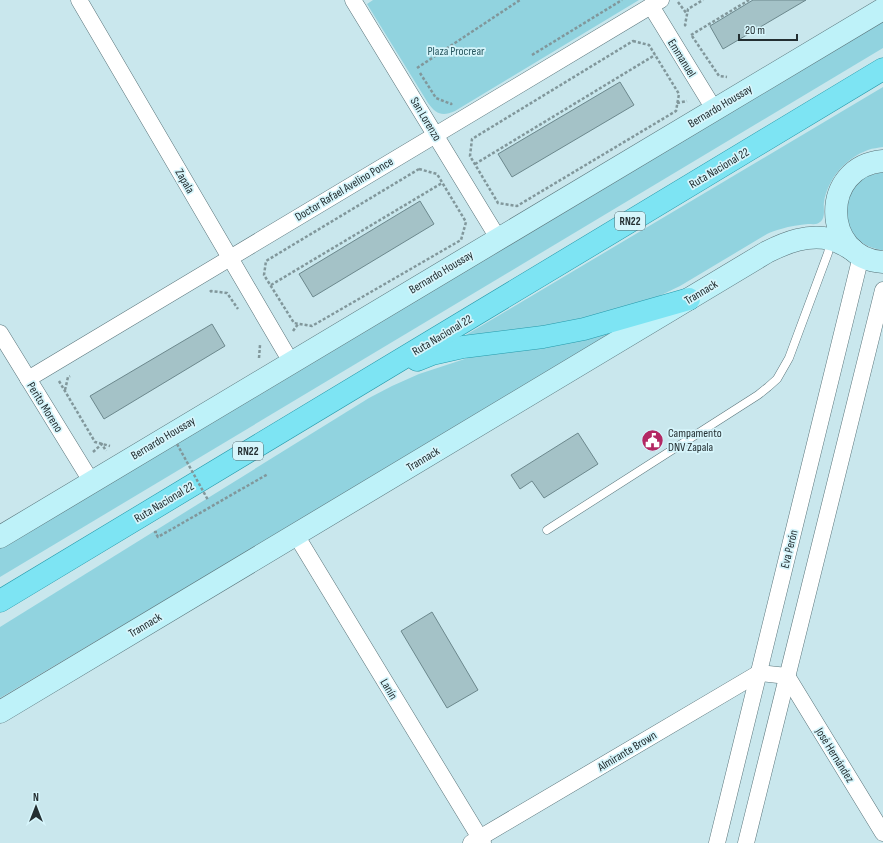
<svg xmlns="http://www.w3.org/2000/svg" width="883" height="843" viewBox="0 0 883 843" font-family="'Sofia Sans Condensed',sans-serif">
<style>
.green{fill:#91d3df}
.building{fill:#a4c2c7;stroke:#6c888d}
.lines{fill:none;stroke-linecap:round;stroke-linejoin:round}
.lane-casing{stroke:#59747a;stroke-width:9}
.street-casing{stroke:#59747a;stroke-width:17}
.secondary-casing{stroke:#59747a;stroke-width:23}
.primary-casing{stroke:#2699aa;stroke-width:23}
.path{stroke:#81979b;stroke-width:2.5;stroke-dasharray:3 2;stroke-linecap:butt}
.lane{stroke:#fff;stroke-width:8}
.street{stroke:#fff;stroke-width:16}
.secondary{stroke:#bef2f9;stroke-width:22}
.primary{stroke:#7de4f3;stroke-width:22}
.path-bridge{stroke:#81979b;stroke-width:2.5;stroke-dasharray:3 2;stroke-linecap:butt}
.labels{text-anchor:middle;stroke-width:3.5;stroke-linejoin:round;paint-order:stroke}
.shield{fill:#d6f5fb;stroke:#596a6e;stroke-width:1}
.shield-label{font-size:11px;font-weight:bold;fill:#232e31}
.park-label{font-size:12px;fill:#27565e;stroke:#d6f5fb}
.street-label{font-size:12px;fill:#232e31;stroke:#d6f5fb}
.poi-label{font-size:12px;fill:#232e31;stroke:#d6f5fb;text-anchor:start}
</style>
<rect width="100%" height="100%" fill="#c9e7ed"/>
<!-- green -->
<g class="green">
<path d="M 373,0 L 639,0 L 455,111 C 442,117 436,114 428,103 L 367,4 Z"/>
<polygon points="883,20 883,48 0,577 0,547"/>
<path d="M 883,87 L 883,147 C 878,148 873,148 868,150 C 846,158 828,178 824,202 C 823,208 826,218 820,222 C 817,225 813,224 808,224 C 800,225 790,226 781,229 C 776,230 771,232 767,234 L 680,286 L 653,299 L 595,320 L 454,342 Z"/>
<path d="M 883,172 L 883,250 L 881,250 C 872,248 863,245 856,238 C 843,224 842,199 856,185 C 858,183 860,179 862,178 C 868,175 877,174 883,172 Z"/>
<polygon points="623,328 0,698 0,627 369,398 392,386 419,374 480,354"/>
</g>
<!-- building -->
<g class="building">
<polygon points="753,0 806,0 723,49 710,26"/>
<polygon points="620,82 634,105 512,177 498,154"/>
<polygon points="420,201 434,224 313,297 299,274"/>
<polygon points="212,324 225,346 104,419 90,396"/>
<polygon points="578,433 598,464 544,498 532,481 520,489 511,475"/>
<polygon points="432,612 478,690 447,708 401,631"/>
</g>
<g class="lines">
<defs>
<polyline id="lane" points="547,530 758,395 768,387 777,379 789,358 828,253 831,240"/>
<g id="street">
<polyline points="79,0 291,362"/>
<polyline points="353,0 498,238"/>
<polyline points="651,6 714,109"/>
<polyline points="0,333 91,481"/>
<polyline points="28,379 661,0"/>
<polyline points="296,535 483,843"/>
<polyline points="471,843 759,673 787,676 883,833"/>
<polyline points="717,843 861,256"/>
<polyline points="746,843 883,290"/>
</g>
<g id="secondary">
<path d="M 883,161 C 820,166 821,258 883,262"/>
<polyline points="0,537 883,9"/>
<path d="M 0,712 L 767,252 C 787,242 808,234 830,239 C 839,241 846,246 853,250"/>
</g>
<g id="primary">
<polyline points="417,360 432,354 463,347 543,337 584,329 689,299"/>
<polyline points="0,601 883,69"/>
</g>
</defs>
<!-- lane casing -->
<use href="#lane" class="lane-casing"/>
<!-- street casing -->
<use href="#street" class="street-casing"/>
<!-- secondary casing -->
<use href="#secondary" class="secondary-casing"/>
<!-- primary casing -->
<use href="#primary" class="primary-casing"/>
<!-- path -->
<g class="path">
<polyline points="678,2 687,14"/>
<polyline points="686,26 685,25 688,9 703,0"/>
<polyline points="691,35 749,0"/>
<polyline points="692,36 719,76 727,77"/>
<polygon points="633,41 649,45 679,94 676,111 517,206 498,203 470,156 472,139"/>
<polyline points="532,55 622,0"/>
<polyline points="417,68 520,0"/>
<polyline points="420,73 436,98 451,104 452,103"/>
<polyline points="677,103 687,101"/>
<polyline points="475,164 655,55"/>
<polygon points="419,169 437,174 466,222 461,240 312,326 294,323 264,275 266,261"/>
<polyline points="271,285 442,183"/>
<polyline points="210,292 211,291 227,293 238,309"/>
<polyline points="293,331 298,324"/>
<polyline points="259,358 260,345"/>
<polyline points="59,381 95,442 110,446"/>
<polyline points="65,390 68,377 70,376"/>
<polyline points="93,452 102,444 106,451"/>
<polyline points="157,532 155,532 158,537 268,474"/>
</g>
<!-- lane -->
<use href="#lane" class="lane"/>
<!-- street -->
<use href="#street" class="street"/>
<!-- secondary -->
<use href="#secondary" class="secondary"/>
<!-- primary -->
<use href="#primary" class="primary"/>
<!-- path-bridge -->
<polyline class="path-bridge" points="177,444 208,500"/>
</g>
<!-- icons -->
<defs>
<symbol id="civic-disc" viewBox="-11 -11 22 22"><circle r="9.5" fill="#b32863" stroke="#d6f5fb"/><path d="M-.6-6.5H3V-4.5H.6V-3L4-1V1h2V6H-6V1h2V-1L-.6-3ZM-1.2 2.5V6h2.4V2.5Z" fill="#fff"/></symbol>
</defs>
<g fill-rule="evenodd">
<use href="#civic-disc" x="640" y="428" width="25" height="25"/>
</g>
<g class="labels">
<!-- shield labels -->
<g class="shield">
<rect x="615" y="212" width="30" height="18" rx="3"/>
<rect x="233" y="442" width="30" height="18" rx="3"/>
</g>
<g class="shield-label">
<text x="630" y="225">RN22</text>
<text x="248" y="455">RN22</text>
</g>
<!-- park labels -->
<g class="park-label">
<text x="456" y="55">Plaza Procrear</text>
</g>
<!-- street labels -->
<g class="street-label">
<text transform="translate(682 58) rotate(58)" y="4">Emmanuel</text>
<text transform="translate(720 106) rotate(-31)" y="4">Bernardo Houssay</text>
<text transform="translate(426 119) rotate(59)" y="4">San Lorenzo</text>
<text transform="translate(719 168) rotate(-31)" y="4">Ruta Nacional 22</text>
<text transform="translate(185 181) rotate(60)" y="4">Zapala</text>
<text transform="translate(344 189) rotate(-31)" y="4">Doctor Rafael Avelino Ponce</text>
<text transform="translate(441 272) rotate(-31)" y="4">Bernardo Houssay</text>
<text transform="translate(701 292) rotate(-31)" y="4">Trannack</text>
<text transform="translate(442 335) rotate(-31)" y="4">Ruta Nacional 22</text>
<text transform="translate(45 407) rotate(58)" y="4">Perito Moreno</text>
<text transform="translate(163 438) rotate(-31)" y="4">Bernardo Houssay</text>
<text transform="translate(423 459) rotate(-31)" y="4">Trannack</text>
<text transform="translate(164 502) rotate(-31)" y="4">Ruta Nacional 22</text>
<text transform="translate(789 549) rotate(-76)" y="4">Eva Perón</text>
<text transform="translate(145 625) rotate(-31)" y="4">Trannack</text>
<text transform="translate(389 689) rotate(59)" y="4">Lanín</text>
<text transform="translate(627 751) rotate(-31)" y="4">Almirante Brown</text>
<text transform="translate(835 755) rotate(58)" y="4">José Hernández</text>
</g>
<!-- poi labels -->
<g class="poi-label">
<text x="668" y="437">Campamento<tspan x="668" dy="14">DNV Zapala</tspan></text>
</g>
</g>
<!-- north arrow -->
<g transform="translate(36 807)" stroke="#d6f5fb" stroke-width="3" paint-order="stroke">
<path d="M0-3L7 15L0 10L-7 15Z" fill="#232e31"/>
<text y="-6" font-size="11" font-weight="bold" text-anchor="middle" fill="#232e31">N</text>
</g>
<!-- scale -->
<path d="M739 34v6h58v-6" fill="none" stroke="#232e31" stroke-width="2"/>
<text x="745" y="34" font-size="12" fill="#232e31" stroke="#d6f5fb" stroke-width="3" paint-order="stroke">20 m</text>
</svg>
